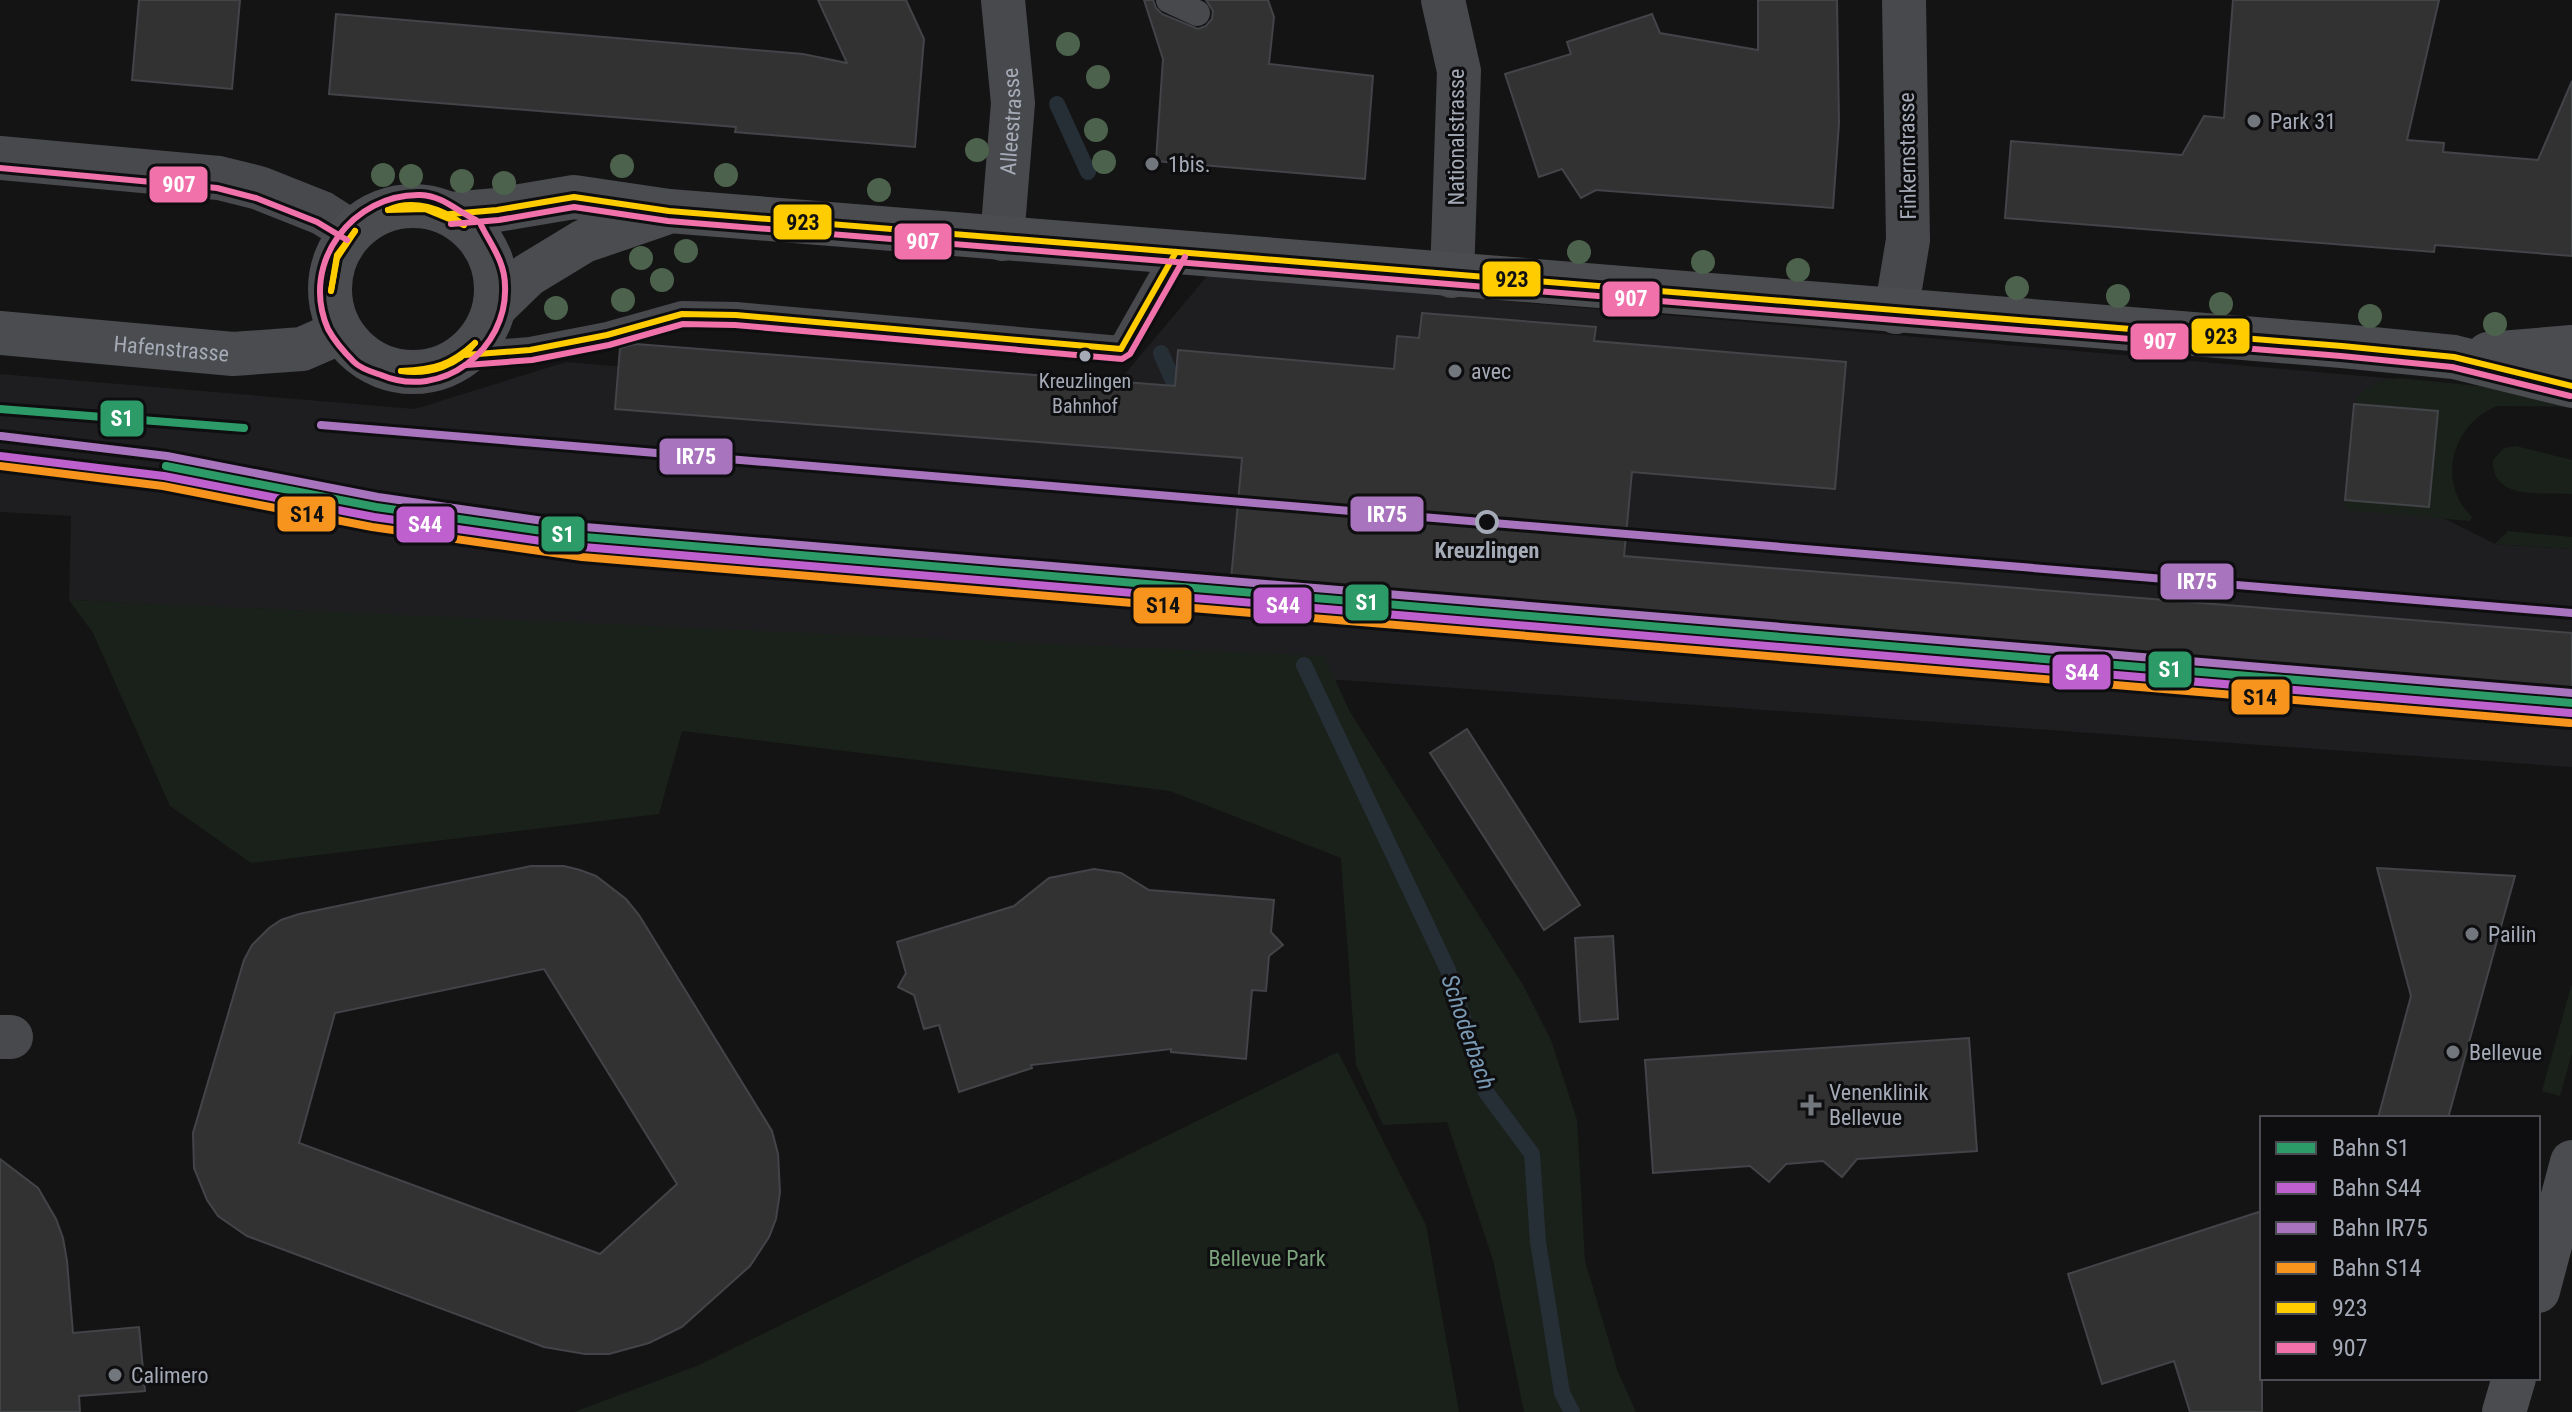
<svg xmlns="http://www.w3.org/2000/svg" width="2572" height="1412" viewBox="0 0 2572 1412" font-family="'Roboto Condensed',sans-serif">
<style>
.built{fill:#1e1e20}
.green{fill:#1a211b}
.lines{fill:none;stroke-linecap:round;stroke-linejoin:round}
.stream{stroke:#272f36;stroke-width:16}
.building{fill:#323233;stroke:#424448;stroke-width:2;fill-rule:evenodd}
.lane{stroke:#48494d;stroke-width:26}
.street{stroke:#48494d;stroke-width:44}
.primary{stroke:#4a4c4f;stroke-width:44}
.bus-1-casing{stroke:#0e0e10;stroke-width:12}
.bus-2-casing{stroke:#0e0e10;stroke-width:12}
.bus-1{stroke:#fc0;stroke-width:6}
.bus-2{stroke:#f171ab;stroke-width:6}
.rail-1-casing{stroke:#0e0e10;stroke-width:14}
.rail-2-casing{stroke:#0e0e10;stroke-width:14}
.rail-3-casing{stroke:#0e0e10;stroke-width:14}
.rail-4-casing{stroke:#0e0e10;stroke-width:14}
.rail-1{stroke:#2d9b68;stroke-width:8}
.rail-2{stroke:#be61ce;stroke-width:8}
.rail-3{stroke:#a974be;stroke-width:8}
.rail-4{stroke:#f7941d;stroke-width:8}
.tree{fill:#4c624d}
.poi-dot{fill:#72767d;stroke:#0e0e10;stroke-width:3}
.bus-dot{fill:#a4aab6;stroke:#0e0e10;stroke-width:3}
.stop-dot{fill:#0e0e10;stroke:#a4aab6;stroke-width:4}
.labels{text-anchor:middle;stroke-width:6;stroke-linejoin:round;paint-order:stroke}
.bus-label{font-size:20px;fill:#a4aab6;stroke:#0e0e10}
.street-label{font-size:22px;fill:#a4aab6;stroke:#0e0e10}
.poi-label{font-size:22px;fill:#a4aab6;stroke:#0e0e10;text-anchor:start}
.stop-label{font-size:22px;font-weight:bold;fill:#a4aab6;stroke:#0e0e10}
.park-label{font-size:22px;fill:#7aa27b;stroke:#0e0e10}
.water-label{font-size:24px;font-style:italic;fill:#7999b3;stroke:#0e0e10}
.line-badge{stroke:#0e0e10;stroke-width:3}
.badge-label{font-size:22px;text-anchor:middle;font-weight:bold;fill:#fff}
.pale-badge-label{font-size:22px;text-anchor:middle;font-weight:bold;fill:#111}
</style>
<rect width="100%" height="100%" fill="#141414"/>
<!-- built -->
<polygon class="built" points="1208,275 2454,384 2441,517 2495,544 2572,549 2572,767 480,619 69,600 71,516 0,512 0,374 415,409 566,362 1098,406"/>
<!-- green -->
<g class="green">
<path d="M 2399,378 L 2518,390 L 2572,401 L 2572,407 L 2497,406 C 2452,424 2436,482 2472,517 L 2470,521 L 2345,510 L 2357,398 C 2369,384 2381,381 2399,378 Z"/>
<path d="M 2516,446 L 2572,460 L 2572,494 C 2542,492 2491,501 2493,460 L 2504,448 Z"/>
<polygon points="2508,531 2572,537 2572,549 2495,544"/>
<polygon points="69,600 1324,656 1350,712 1523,985 1551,1040 1577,1120 1585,1261 1618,1372 1636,1412 1524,1412 1493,1260 1447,1122 1383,1125 1356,1065 1341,858 1170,791 682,731 659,814 251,863 170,806 93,633"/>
<polygon points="2572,983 2572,1053 2560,1096 2542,1091"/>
<polygon points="1338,1052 1426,1225 1459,1412 574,1412 699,1365"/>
</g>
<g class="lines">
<!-- stream -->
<g class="stream">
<polyline points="1057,104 1088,172"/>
<polyline points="1161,353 1173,381"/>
<polyline points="1304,665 1448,970 1486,1092 1532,1154 1538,1242 1562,1393 1572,1412"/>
</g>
</g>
<!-- building -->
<g class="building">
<polygon points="139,0 240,0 232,89 132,80"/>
<polygon points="818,0 906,0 924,39 915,147 735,132 736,127 329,94 336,14 803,54 847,63"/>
<polygon points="1144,0 1153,0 1156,8 1162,14 1198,29 1206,26 1212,19 1213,11 1206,0 1268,0 1274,17 1269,64 1373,76 1365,179 1156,161 1163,59"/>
<polygon points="1758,0 1837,0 1839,123 1833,208 1596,190 1581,198 1562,169 1539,177 1505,74 1571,54 1567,42 1652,14 1660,33 1758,50"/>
<polygon points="2233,0 2439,0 2407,140 2444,143 2443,152 2538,160 2572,81 2572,256 2435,245 2434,252 2005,218 2011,141 2182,155 2204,116 2224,118"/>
<polygon points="1422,313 1596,327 1594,341 1846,362 1835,489 1632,472 1624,556 2572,633 2572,690 1231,580 1242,458 615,409 620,348 636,344 1175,386 1178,350 1394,369 1397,336 1419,338"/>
<polygon points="2354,404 2438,411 2429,507 2345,500"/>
<polygon points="1467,729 1580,905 1544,930 1430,753"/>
<path d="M 531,866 L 564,866 L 580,870 L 596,876 L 626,899 L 639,915 L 772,1131 L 778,1154 L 780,1192 L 776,1219 L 769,1237 L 750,1266 L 682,1327 L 649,1343 L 609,1354 L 585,1354 L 544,1347 L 247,1236 L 218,1216 L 207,1200 L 194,1168 L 193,1133 L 244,960 L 252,945 L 269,928 L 281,920 L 299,914 ZM 544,969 L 677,1184 L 600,1254 L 299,1143 L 335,1013 Z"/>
<polygon points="2377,868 2515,876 2448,1118 2378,1118 2411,996"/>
<polygon points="1094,869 1121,873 1149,890 1274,900 1271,932 1283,945 1269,956 1266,991 1252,990 1246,1059 1171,1052 1171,1049 1031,1065 1032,1068 959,1092 939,1025 924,1029 914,995 898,987 906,973 897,942 1014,906 1049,878"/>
<polygon points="1613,936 1618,1019 1580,1022 1575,938"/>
<polygon points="1969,1038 1977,1151 1857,1159 1842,1177 1823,1161 1786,1164 1769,1182 1750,1166 1653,1173 1645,1060"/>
<polygon points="0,1159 38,1188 56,1219 63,1238 67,1261 73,1333 139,1327 145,1391 79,1396 80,1412 0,1412"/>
<polygon points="2262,1211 2262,1412 2190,1412 2174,1361 2102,1384 2068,1274"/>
</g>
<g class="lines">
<!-- lane -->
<g class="lane">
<polyline points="1169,0 1197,13"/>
<polyline points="465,355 530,350 607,335 682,314 736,315 1121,349 1176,252"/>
</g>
<!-- street -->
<g class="street">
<polyline points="1443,0 1459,71 1452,276"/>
<polyline points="0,158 219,178 259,188 322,213 352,232"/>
<path id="s1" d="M 1002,239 L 1013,103 L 1003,0"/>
<polyline points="1896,312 1908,240 1904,0"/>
<polyline points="0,1037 11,1037"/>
</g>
<!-- primary -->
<g class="primary">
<circle cx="413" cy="289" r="83"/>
<polyline points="450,214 497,210 574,197 669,211 2342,346 2454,357 2572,386"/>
<polyline points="495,307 528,275 584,241 663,214"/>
<path id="s2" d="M 0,333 L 233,354 L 302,349 L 341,332"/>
<polyline points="2488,354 2572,347"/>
<polyline points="2538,1291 2572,1162"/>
<polyline points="2504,1412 2514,1378"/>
</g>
<defs>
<g id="bus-1">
<path d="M 388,210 C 413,198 443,209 464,225"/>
<polyline points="388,210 425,209 464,225"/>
<polyline points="450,214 497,210 574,197 669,211 2342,346 2454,357 2572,386"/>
<polyline points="331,291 337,255 355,231"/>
<polyline points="331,291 337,258 355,231"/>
<polyline points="465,355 530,350 607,335 682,314 736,315 1121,349 1176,252"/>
<path d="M 401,371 C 429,375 458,366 475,343"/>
<path d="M 401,371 C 434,370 451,365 475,343"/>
</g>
<g id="bus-2">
<polyline points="0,168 217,188 256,198 317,222 347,240"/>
<path d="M 476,220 C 458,212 443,196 421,195 C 353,193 299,263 328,329 C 334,340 345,353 354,362 C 361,369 372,372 381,375 C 442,401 508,349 505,286 C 505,262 491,245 481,225"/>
<polyline points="451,224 499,220 574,207 668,221 2341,356 2452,367 2570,396"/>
<polyline points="466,365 532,360 609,345 683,324 735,325 1122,359 1130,354 1185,257"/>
</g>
</defs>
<!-- bus-1 casing -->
<use href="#bus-1" class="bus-1-casing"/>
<!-- bus-2 casing -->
<use href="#bus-2" class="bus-2-casing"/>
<!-- bus-1 -->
<use href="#bus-1" class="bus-1"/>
<!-- bus-2 -->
<use href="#bus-2" class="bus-2"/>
<defs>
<g id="rail-1">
<polyline points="0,409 244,428"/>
<polyline points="166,466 376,507 584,537 2572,703"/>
</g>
<polyline id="rail-2" points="0,456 164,476 374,517 583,547 2571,713"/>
<g id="rail-3">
<polyline points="321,425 2572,613"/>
<polyline points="1,436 167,456 378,497 585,527 2572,693"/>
</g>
<polyline id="rail-4" points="0,466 163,486 372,527 582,557 2570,723"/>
</defs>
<!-- rail-1 casing -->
<use href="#rail-1" class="rail-1-casing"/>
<!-- rail-2 casing -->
<use href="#rail-2" class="rail-2-casing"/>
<!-- rail-3 casing -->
<use href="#rail-3" class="rail-3-casing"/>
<!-- rail-4 casing -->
<use href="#rail-4" class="rail-4-casing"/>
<!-- rail-1 -->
<use href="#rail-1" class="rail-1"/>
<!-- rail-2 -->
<use href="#rail-2" class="rail-2"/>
<!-- rail-3 -->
<use href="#rail-3" class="rail-3"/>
<!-- rail-4 -->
<use href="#rail-4" class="rail-4"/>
</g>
<!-- trees -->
<g class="tree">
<circle cx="1068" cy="44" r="12"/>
<circle cx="1098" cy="77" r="12"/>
<circle cx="1096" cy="130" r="12"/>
<circle cx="977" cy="150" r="12"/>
<circle cx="1104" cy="162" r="12"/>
<circle cx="622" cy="166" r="12"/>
<circle cx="383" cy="175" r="12"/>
<circle cx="726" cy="175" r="12"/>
<circle cx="411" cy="176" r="12"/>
<circle cx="462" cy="181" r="12"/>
<circle cx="504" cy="183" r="12"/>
<circle cx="879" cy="190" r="12"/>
<circle cx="686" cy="251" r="12"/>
<circle cx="1579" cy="252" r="12"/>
<circle cx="641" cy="258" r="12"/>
<circle cx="1703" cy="262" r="12"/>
<circle cx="1798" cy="270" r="12"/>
<circle cx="662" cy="280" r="12"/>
<circle cx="2017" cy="288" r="12"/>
<circle cx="2118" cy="296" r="12"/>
<circle cx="623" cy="300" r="12"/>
<circle cx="2221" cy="304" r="12"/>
<circle cx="556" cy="308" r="12"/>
<circle cx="2370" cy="316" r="12"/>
<circle cx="2495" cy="324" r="12"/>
</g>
<!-- markers -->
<g class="poi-dot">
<circle cx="2254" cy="121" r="8"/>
<circle cx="1152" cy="164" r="8"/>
<circle cx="1455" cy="371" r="8"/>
<circle cx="2472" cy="934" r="8"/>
<circle cx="2453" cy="1052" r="8"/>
<path d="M1807 1093h8v8h8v8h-8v8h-8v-8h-8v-8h8z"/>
<circle cx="115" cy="1375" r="8"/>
</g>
<circle class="bus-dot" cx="1085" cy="356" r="7"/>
<circle class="stop-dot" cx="1487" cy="522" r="10"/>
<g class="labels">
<!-- bus labels -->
<g class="bus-label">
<text x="1085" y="388">Kreuzlingen<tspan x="1085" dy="25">Bahnhof</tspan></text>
</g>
<!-- street labels -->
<g class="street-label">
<text dy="8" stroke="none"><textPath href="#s1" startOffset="118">Alleestrasse</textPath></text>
<text transform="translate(1456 137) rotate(-90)" y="8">Nationalstrasse</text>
<text transform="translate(1907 156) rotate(-91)" y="8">Finkernstrasse</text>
<text dy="8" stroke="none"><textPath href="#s2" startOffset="172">Hafenstrasse</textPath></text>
</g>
<!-- poi labels -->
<g class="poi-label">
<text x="2270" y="129">Park 31</text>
<text x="1168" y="172">1bis.</text>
<text x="1471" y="379">avec</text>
<text x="2488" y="942">Pailin</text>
<text x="2469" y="1060">Bellevue</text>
<text x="1829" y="1100">Venenklinik<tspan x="1829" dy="25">Bellevue</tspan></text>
<text x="131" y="1383">Calimero</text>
</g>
<!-- stop labels -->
<g class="stop-label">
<text x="1487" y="558">Kreuzlingen</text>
</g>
<!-- park labels -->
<g class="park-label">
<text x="1267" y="1266">Bellevue Park</text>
</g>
<!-- water labels -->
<g class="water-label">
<text transform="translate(1468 1032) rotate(71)" y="8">Schoderbach</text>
</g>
</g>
<g class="line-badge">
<rect x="148" y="165" width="61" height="39" rx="8" fill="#f171ab"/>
<rect x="772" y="203" width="61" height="38" rx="8" fill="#fc0"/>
<rect x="893" y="222" width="60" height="39" rx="8" fill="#f171ab"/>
<rect x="1481" y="260" width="61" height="38" rx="8" fill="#fc0"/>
<rect x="1601" y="280" width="60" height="38" rx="8" fill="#f171ab"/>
<rect x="2190" y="317" width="61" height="38" rx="8" fill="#fc0"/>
<rect x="2129" y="322" width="61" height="39" rx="8" fill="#f171ab"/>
<rect x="99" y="399" width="46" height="39" rx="8" fill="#2d9b68"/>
<rect x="658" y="437" width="76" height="39" rx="8" fill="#a974be"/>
<rect x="1349" y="495" width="76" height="38" rx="8" fill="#a974be"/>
<rect x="276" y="495" width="61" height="38" rx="8" fill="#f7941d"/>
<rect x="395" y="505" width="61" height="39" rx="8" fill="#be61ce"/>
<rect x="540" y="515" width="46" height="38" rx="8" fill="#2d9b68"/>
<rect x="2159" y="562" width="76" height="39" rx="8" fill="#a974be"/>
<rect x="1344" y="583" width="46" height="39" rx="8" fill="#2d9b68"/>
<rect x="1252" y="586" width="61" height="39" rx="8" fill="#be61ce"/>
<rect x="1132" y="586" width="61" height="39" rx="8" fill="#f7941d"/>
<rect x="2147" y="650" width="46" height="39" rx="8" fill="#2d9b68"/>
<rect x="2051" y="653" width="61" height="38" rx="8" fill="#be61ce"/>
<rect x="2230" y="678" width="61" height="38" rx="8" fill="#f7941d"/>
</g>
<g class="badge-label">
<text x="179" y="192">907</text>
<text x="923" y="249">907</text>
<text x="1631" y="306">907</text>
<text x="2160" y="349">907</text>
<text x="122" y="426">S1</text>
<text x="696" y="464">IR75</text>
<text x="1387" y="522">IR75</text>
<text x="425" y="532">S44</text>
<text x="563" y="542">S1</text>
<text x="2197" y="589">IR75</text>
<text x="1367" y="610">S1</text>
<text x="1283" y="613">S44</text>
<text x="2170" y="677">S1</text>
<text x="2082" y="680">S44</text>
</g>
<g class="pale-badge-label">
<text x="803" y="230">923</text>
<text x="1512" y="287">923</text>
<text x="2221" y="344">923</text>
<text x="307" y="522">S14</text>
<text x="1163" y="613">S14</text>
<text x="2260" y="705">S14</text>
</g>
<!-- legend -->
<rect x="2260" y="1116" width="280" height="264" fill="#0e0e10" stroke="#4a4c52" stroke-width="2"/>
<rect x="2276" y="1142" width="40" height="12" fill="#2d9b68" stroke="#4a4c52" stroke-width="2"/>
<text x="2332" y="1156" font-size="24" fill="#a4aab6">Bahn S1</text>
<rect x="2276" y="1182" width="40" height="12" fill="#be61ce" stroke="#4a4c52" stroke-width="2"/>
<text x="2332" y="1196" font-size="24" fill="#a4aab6">Bahn S44</text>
<rect x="2276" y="1222" width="40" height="12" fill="#a974be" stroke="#4a4c52" stroke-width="2"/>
<text x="2332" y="1236" font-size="24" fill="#a4aab6">Bahn IR75</text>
<rect x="2276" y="1262" width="40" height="12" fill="#f7941d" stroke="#4a4c52" stroke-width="2"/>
<text x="2332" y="1276" font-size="24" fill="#a4aab6">Bahn S14</text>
<rect x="2276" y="1302" width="40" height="12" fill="#ffcc00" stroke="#4a4c52" stroke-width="2"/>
<text x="2332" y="1316" font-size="24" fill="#a4aab6">923</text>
<rect x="2276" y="1342" width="40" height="12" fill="#f171ab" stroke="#4a4c52" stroke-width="2"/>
<text x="2332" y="1356" font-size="24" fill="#a4aab6">907</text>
</svg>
